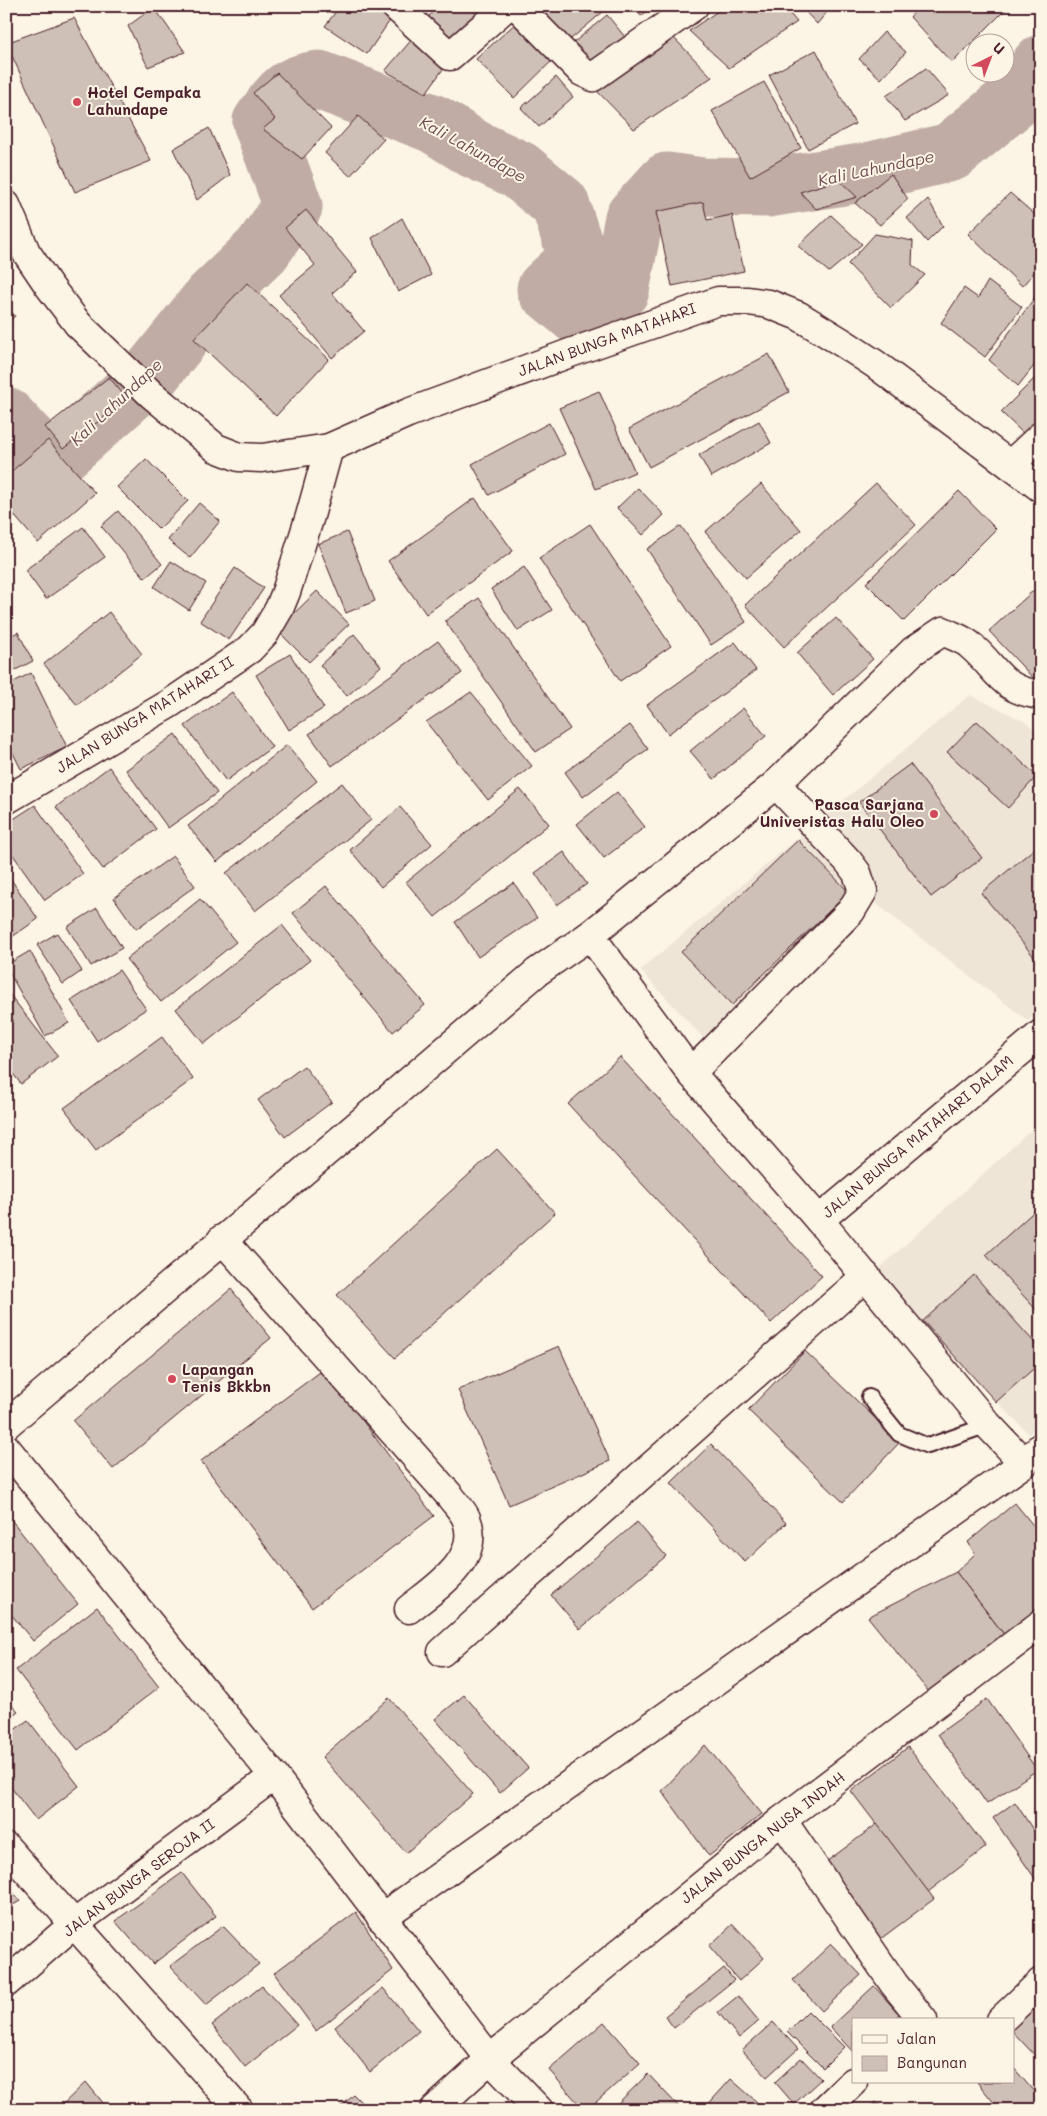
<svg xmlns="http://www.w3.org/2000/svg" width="1047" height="2116" viewBox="0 0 1047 2116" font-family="Mali,sans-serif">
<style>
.built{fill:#eee5d7}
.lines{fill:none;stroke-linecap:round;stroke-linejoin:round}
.river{stroke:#c0aca5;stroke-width:59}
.building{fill:#cfc0b7;stroke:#4a1f2b}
.lane-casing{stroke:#4a1f2b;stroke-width:18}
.street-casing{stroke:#4a1f2b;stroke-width:31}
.lane{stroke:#fcf5e5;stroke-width:14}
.street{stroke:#fcf5e5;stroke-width:28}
.poi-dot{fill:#d1495b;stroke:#fcf5e5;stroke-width:2}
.labels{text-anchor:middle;stroke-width:4;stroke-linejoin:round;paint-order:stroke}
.poi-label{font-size:15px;font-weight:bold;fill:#4a1f2b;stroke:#fcf5e5;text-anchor:start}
.street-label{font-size:15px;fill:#4a1f2b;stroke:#fcf5e5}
.water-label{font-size:16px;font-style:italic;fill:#6d4950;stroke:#fcf5e5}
</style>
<rect width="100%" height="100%" fill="#fcf5e5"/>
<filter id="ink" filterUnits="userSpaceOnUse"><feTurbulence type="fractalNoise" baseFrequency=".02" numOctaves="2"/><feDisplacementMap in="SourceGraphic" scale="10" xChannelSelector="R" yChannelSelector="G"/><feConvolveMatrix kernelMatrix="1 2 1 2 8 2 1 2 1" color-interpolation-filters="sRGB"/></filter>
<g filter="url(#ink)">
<!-- built -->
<g class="built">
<polygon points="970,695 1026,722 1041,736 1041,1009 1028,1021 861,892 709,1044 640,970"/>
<polygon points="1041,1121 1041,1422 1029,1434 872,1275"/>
</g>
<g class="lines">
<!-- river -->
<path class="river" d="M 6,417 L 35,448 L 62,453 L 151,374 L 212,298 L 262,250 L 293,206 L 262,122 C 280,97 286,84 319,80 L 434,124 L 474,149 L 519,170 L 560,204 L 578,259 L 546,289 L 578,316 L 620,290 L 634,218 L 667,182 L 702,187 L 767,188 L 868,172 L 951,152 L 1021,94 L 1041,64"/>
</g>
<!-- building -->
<g class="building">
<polygon points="340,6 381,6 393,16 367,54 325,26"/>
<polygon points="439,6 511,6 460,56 425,20"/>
<polygon points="549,6 610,6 565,44 540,14"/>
<polygon points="633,6 654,6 641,16"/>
<polygon points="725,6 783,6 797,22 729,68 689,31"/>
<polygon points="800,6 832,6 817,24"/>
<polygon points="920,6 1009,6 952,63 910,17"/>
<polygon points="154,7 185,52 148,67 128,26"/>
<polygon points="529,11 564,49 514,98 476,59"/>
<polygon points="607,15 634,48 598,77 572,44"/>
<polygon points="74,18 151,161 75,192 6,43"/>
<polygon points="419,31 453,55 426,93 385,71"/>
<polygon points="884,32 906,52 881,79 859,59"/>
<polygon points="670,34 712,77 634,129 596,90"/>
<polygon points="816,50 855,124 808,149 769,75"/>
<polygon points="926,68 949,95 905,121 886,96"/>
<polygon points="277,73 331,128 302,159 263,129 275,119 253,93"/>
<polygon points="556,77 573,97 539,127 521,108"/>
<polygon points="764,82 801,148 750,177 712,111"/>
<polygon points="358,116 384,139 350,176 325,153"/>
<polygon points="209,128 230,175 197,200 173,149"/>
<polygon points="891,174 908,199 880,225 855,203"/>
<polygon points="839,180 857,197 816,209 800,192"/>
<polygon points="1010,193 1041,220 1041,265 1022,286 968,234"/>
<polygon points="928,199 943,226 927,242 907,218"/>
<polygon points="703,202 707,220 732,215 744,271 672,286 656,212"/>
<polygon points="306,210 357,272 332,293 364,331 332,358 279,295 315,265 285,228"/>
<polygon points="831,215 862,244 829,272 798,246"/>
<polygon points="402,218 431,275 398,292 372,238"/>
<polygon points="875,234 913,241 912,265 925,275 891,308 848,264"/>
<polygon points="988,281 1022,307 985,357 941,323 964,288 978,298"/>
<polygon points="247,283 329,359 276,416 194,339"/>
<polygon points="1041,289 1041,357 1018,386 989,360"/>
<polygon points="6,305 15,316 6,323"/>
<polygon points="769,354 789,392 649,467 629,429"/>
<polygon points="1041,372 1041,429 1030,440 1001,412"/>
<polygon points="109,377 127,399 63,449 45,427"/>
<polygon points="599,391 635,472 596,489 559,408"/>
<polygon points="759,421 771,443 711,477 699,455"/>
<polygon points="549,423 565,454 489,495 472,464"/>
<polygon points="48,440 95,493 38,543 6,506 6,476"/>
<polygon points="146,459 188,501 159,529 117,487"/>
<polygon points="876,483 916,525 784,647 745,605"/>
<polygon points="761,484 801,530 746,578 705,532"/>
<polygon points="638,488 664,515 643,535 617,508"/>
<polygon points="959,491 996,529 904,621 866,583"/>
<polygon points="475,498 513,551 426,614 388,561"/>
<polygon points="199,503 220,521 190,558 168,540"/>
<polygon points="118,511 162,564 145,578 101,526"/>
<polygon points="590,524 671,646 620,681 539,558"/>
<polygon points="681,526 746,622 711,645 647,549"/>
<polygon points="83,527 105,557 46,599 25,570"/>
<polygon points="347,532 375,601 346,613 318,544"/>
<polygon points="171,561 206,583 189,610 154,587"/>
<polygon points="524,567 552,610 518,631 491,589"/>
<polygon points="235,568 264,588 229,640 200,621"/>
<polygon points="1034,590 1041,598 1041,676 1036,681 989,631"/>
<polygon points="317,591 349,624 309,662 277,630"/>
<polygon points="479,598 570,729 536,752 445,621"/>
<polygon points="109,612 142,654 77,705 44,664"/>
<polygon points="836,618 873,659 833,695 797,653"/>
<polygon points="18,632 33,661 6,675 6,638"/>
<polygon points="354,634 381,666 347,696 320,665"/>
<polygon points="438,641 462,673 332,766 309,734"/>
<polygon points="735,642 756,670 668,734 647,705"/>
<polygon points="290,654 324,708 289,730 256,675"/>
<polygon points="31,673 67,747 21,769 6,739 6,686"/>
<polygon points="232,692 272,747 226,781 185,726"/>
<polygon points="471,692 532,766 488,800 426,722"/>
<polygon points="743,708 766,736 714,779 690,751"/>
<polygon points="977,721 1037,776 1008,808 947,752"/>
<polygon points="630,725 648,749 583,797 565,772"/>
<polygon points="175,734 217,793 168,828 126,770"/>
<polygon points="287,745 317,781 217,862 188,826"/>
<polygon points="910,764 982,858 931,897 859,802"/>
<polygon points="109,767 156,829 103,869 56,807"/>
<polygon points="342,783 371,820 255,911 226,873"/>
<polygon points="520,789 549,824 435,917 406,882"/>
<polygon points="617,792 645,827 604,858 577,824"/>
<polygon points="35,805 83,874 45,900 6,845 6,824"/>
<polygon points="400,807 432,844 381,887 350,850"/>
<polygon points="798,840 849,892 732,1005 681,952"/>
<polygon points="1041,843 1041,965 981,893"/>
<polygon points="564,852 587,884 557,905 535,873"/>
<polygon points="173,856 195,886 136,929 114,898"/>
<polygon points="6,872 38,919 6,941"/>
<polygon points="514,883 537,918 478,957 455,922"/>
<polygon points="326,886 425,1005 393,1032 293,913"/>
<polygon points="200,899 236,942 161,1002 126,959"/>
<polygon points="97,908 122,948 91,966 67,927"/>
<polygon points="282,925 310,960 204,1044 176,1009"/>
<polygon points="57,933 82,971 63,984 37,945"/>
<polygon points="30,951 69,1023 45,1036 6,967 6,965"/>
<polygon points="119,970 146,1009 97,1041 71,1001"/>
<polygon points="6,990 58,1056 21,1084 6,1065"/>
<polygon points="162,1037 193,1079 96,1150 64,1108"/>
<polygon points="620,1057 822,1276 771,1323 568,1104"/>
<polygon points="304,1066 332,1102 285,1137 258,1100"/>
<polygon points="497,1149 555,1213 395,1358 337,1295"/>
<polygon points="1041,1205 1041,1315 986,1255"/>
<polygon points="974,1275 1041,1350 1041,1362 996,1402 923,1321"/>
<polygon points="231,1289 271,1338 113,1469 73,1421"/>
<polygon points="559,1346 610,1461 509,1505 458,1390"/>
<polygon points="805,1351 900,1442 843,1502 748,1410"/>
<polygon points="324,1369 434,1516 312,1608 201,1461"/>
<polygon points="711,1444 786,1523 745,1562 671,1483"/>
<polygon points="1015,1503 1041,1535 1041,1609 1006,1637 956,1572 975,1554 968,1542"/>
<polygon points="9,1517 78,1604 33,1641 6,1608 6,1519"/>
<polygon points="637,1522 666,1556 580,1629 551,1595"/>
<polygon points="956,1572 1006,1637 928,1691 868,1617"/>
<polygon points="97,1607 159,1687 78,1750 16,1670"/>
<polygon points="464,1695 528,1768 500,1793 435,1719"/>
<polygon points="6,1698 18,1711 6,1720"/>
<polygon points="389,1698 473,1794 406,1853 322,1757"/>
<polygon points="987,1699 1037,1770 987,1804 938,1734"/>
<polygon points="28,1720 79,1786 36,1820 6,1781 6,1736"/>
<polygon points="705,1745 762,1814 709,1856 662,1791"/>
<polygon points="908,1747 986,1847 928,1892 851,1791"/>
<polygon points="1015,1802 1041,1842 1041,1887 993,1818"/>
<polygon points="877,1824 934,1899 879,1940 822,1865"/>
<polygon points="182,1873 216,1916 153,1964 115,1921"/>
<polygon points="6,1885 20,1901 6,1909"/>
<polygon points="356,1912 393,1970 316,2031 274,1973"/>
<polygon points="733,1924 764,1958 739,1981 709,1946"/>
<polygon points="223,1926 259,1964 206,2005 170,1966"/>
<polygon points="831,1944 861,1975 822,2011 793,1980"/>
<polygon points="724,1968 734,1980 674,2028 665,2016"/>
<polygon points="262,1986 297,2025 245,2067 212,2025"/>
<polygon points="874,1986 899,2014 893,2020 853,2020 853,2052 830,2027"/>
<polygon points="383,1988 419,2031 370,2072 335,2027"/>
<polygon points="738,1996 759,2021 739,2038 718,2012"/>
<polygon points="1041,1996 1041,2062 1013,2032 1013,2020"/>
<polygon points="808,2011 844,2047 823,2068 787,2032"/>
<polygon points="604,2022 640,2063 587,2110 584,2110 549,2070"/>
<polygon points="773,2022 798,2049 767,2077 742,2050"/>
<polygon points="801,2058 821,2079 794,2104 775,2082"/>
<polygon points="1013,2067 1041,2100 1041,2110 1000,2110 977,2082 1013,2082"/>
<polygon points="648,2074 680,2108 678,2110 611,2110"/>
<polygon points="731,2079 766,2110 703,2110"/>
<polygon points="86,2082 104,2104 98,2110 57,2110"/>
<polygon points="354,2095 369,2110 337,2110"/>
<polygon points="876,2102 883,2110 868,2110"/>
</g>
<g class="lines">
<defs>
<polyline id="lane" points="869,1397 899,1434 928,1446 988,1425"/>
<g id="street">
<polyline points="395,6 450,56 507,6"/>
<polyline points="517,6 582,72 593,77 694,6"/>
<polyline points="6,205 26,252 49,286 78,324 151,394 216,448 239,457 262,458 329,448 408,413 570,353 718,301 748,301 769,304 799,316 843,343 875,364 1041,488"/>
<polyline points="1010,465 1041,436"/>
<polyline points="6,800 169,704 250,649 265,633 279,609 286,592 310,516 329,448"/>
<polyline points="590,935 691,1073 819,1220 988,1425 1024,1463"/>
<polyline points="691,1073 851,911 863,891 857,873 848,861 776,784"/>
<polyline points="819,1220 1041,1034"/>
<path d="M 222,1239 L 450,1496 C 455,1503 463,1511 466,1518 C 483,1559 435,1588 409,1609"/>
<path d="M 6,1425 L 537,972 L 590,935 L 776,784 L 913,651 L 943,631 C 952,636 964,639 971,646 C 998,669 1000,690 1041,695"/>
<polyline points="6,1448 274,1776 490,2059 539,2110"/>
<polyline points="442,1652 866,1276"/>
<polyline points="782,1820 894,1984 923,2020"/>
<polyline points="6,1847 239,2110"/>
<polyline points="381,1918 1024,1463 1041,1447"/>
<polyline points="6,1983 74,1924 274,1776"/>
<polyline points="1001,2020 1041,1982"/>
<polyline points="434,2110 490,2059 782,1820 1041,1624"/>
<polyline points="824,2110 853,2082"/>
</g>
</defs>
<!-- lane casing -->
<use href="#lane" class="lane-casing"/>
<!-- street casing -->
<use href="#street" class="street-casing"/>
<!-- lane -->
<use href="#lane" class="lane"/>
<!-- street -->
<use href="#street" class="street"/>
</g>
</g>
<!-- markers -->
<g class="poi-dot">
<circle cx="77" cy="102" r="5"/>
<circle cx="934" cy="814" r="5"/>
<circle cx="172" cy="1379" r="5"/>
</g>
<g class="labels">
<!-- poi labels -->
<g class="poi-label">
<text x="87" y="98">Hotel Cempaka<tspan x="87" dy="17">Lahundape</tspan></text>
<text x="924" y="810" text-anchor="end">Pasca Sarjana<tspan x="924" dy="17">Univeristas Halu Oleo</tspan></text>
<text x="182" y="1375">Lapangan<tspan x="182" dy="17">Tenis Bkkbn</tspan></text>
</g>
<!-- street labels -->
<g class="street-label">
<text transform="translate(607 340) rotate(-20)" y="5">JALAN BUNGA MATAHARI</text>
<text transform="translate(145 715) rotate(-32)" y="5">JALAN BUNGA MATAHARI II</text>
<text transform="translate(918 1137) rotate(-40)" y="5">JALAN BUNGA MATAHARI DALAM</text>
<text transform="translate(763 1838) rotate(-38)" y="5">JALAN BUNGA NUSA INDAH</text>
<text transform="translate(139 1878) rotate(-37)" y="5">JALAN BUNGA SEROJA II</text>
</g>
<!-- water labels -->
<g class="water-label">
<text transform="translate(473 149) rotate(29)" y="6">Kali Lahundape</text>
<text transform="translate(876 168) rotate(-12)" y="6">Kali Lahundape</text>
<text transform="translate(116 402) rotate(-43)" y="6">Kali Lahundape</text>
</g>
</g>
<!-- margin -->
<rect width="1047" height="2116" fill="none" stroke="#fcf5e5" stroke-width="25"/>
<rect x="12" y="12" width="1022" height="2091" fill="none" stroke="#4a1f2b" stroke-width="2" filter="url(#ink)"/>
<!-- legend -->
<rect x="852" y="2018" width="162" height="65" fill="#fcf5e5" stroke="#b59f9b"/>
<rect x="862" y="2035" width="25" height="8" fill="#fcf5e5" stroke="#b59f9b"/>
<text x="897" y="2044" font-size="15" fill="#4a1f2b">Jalan</text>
<rect x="862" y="2056" width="25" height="15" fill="#cfc0b7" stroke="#b59f9b"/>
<text x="897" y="2068" font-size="15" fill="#4a1f2b">Bangunan</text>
<!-- north arrow -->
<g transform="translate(990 58) rotate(42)"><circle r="24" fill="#fcf5e5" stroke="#b59f9b"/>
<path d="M0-4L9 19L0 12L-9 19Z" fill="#d1495b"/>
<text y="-8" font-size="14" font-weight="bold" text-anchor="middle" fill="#4a1f2b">U</text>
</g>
</svg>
